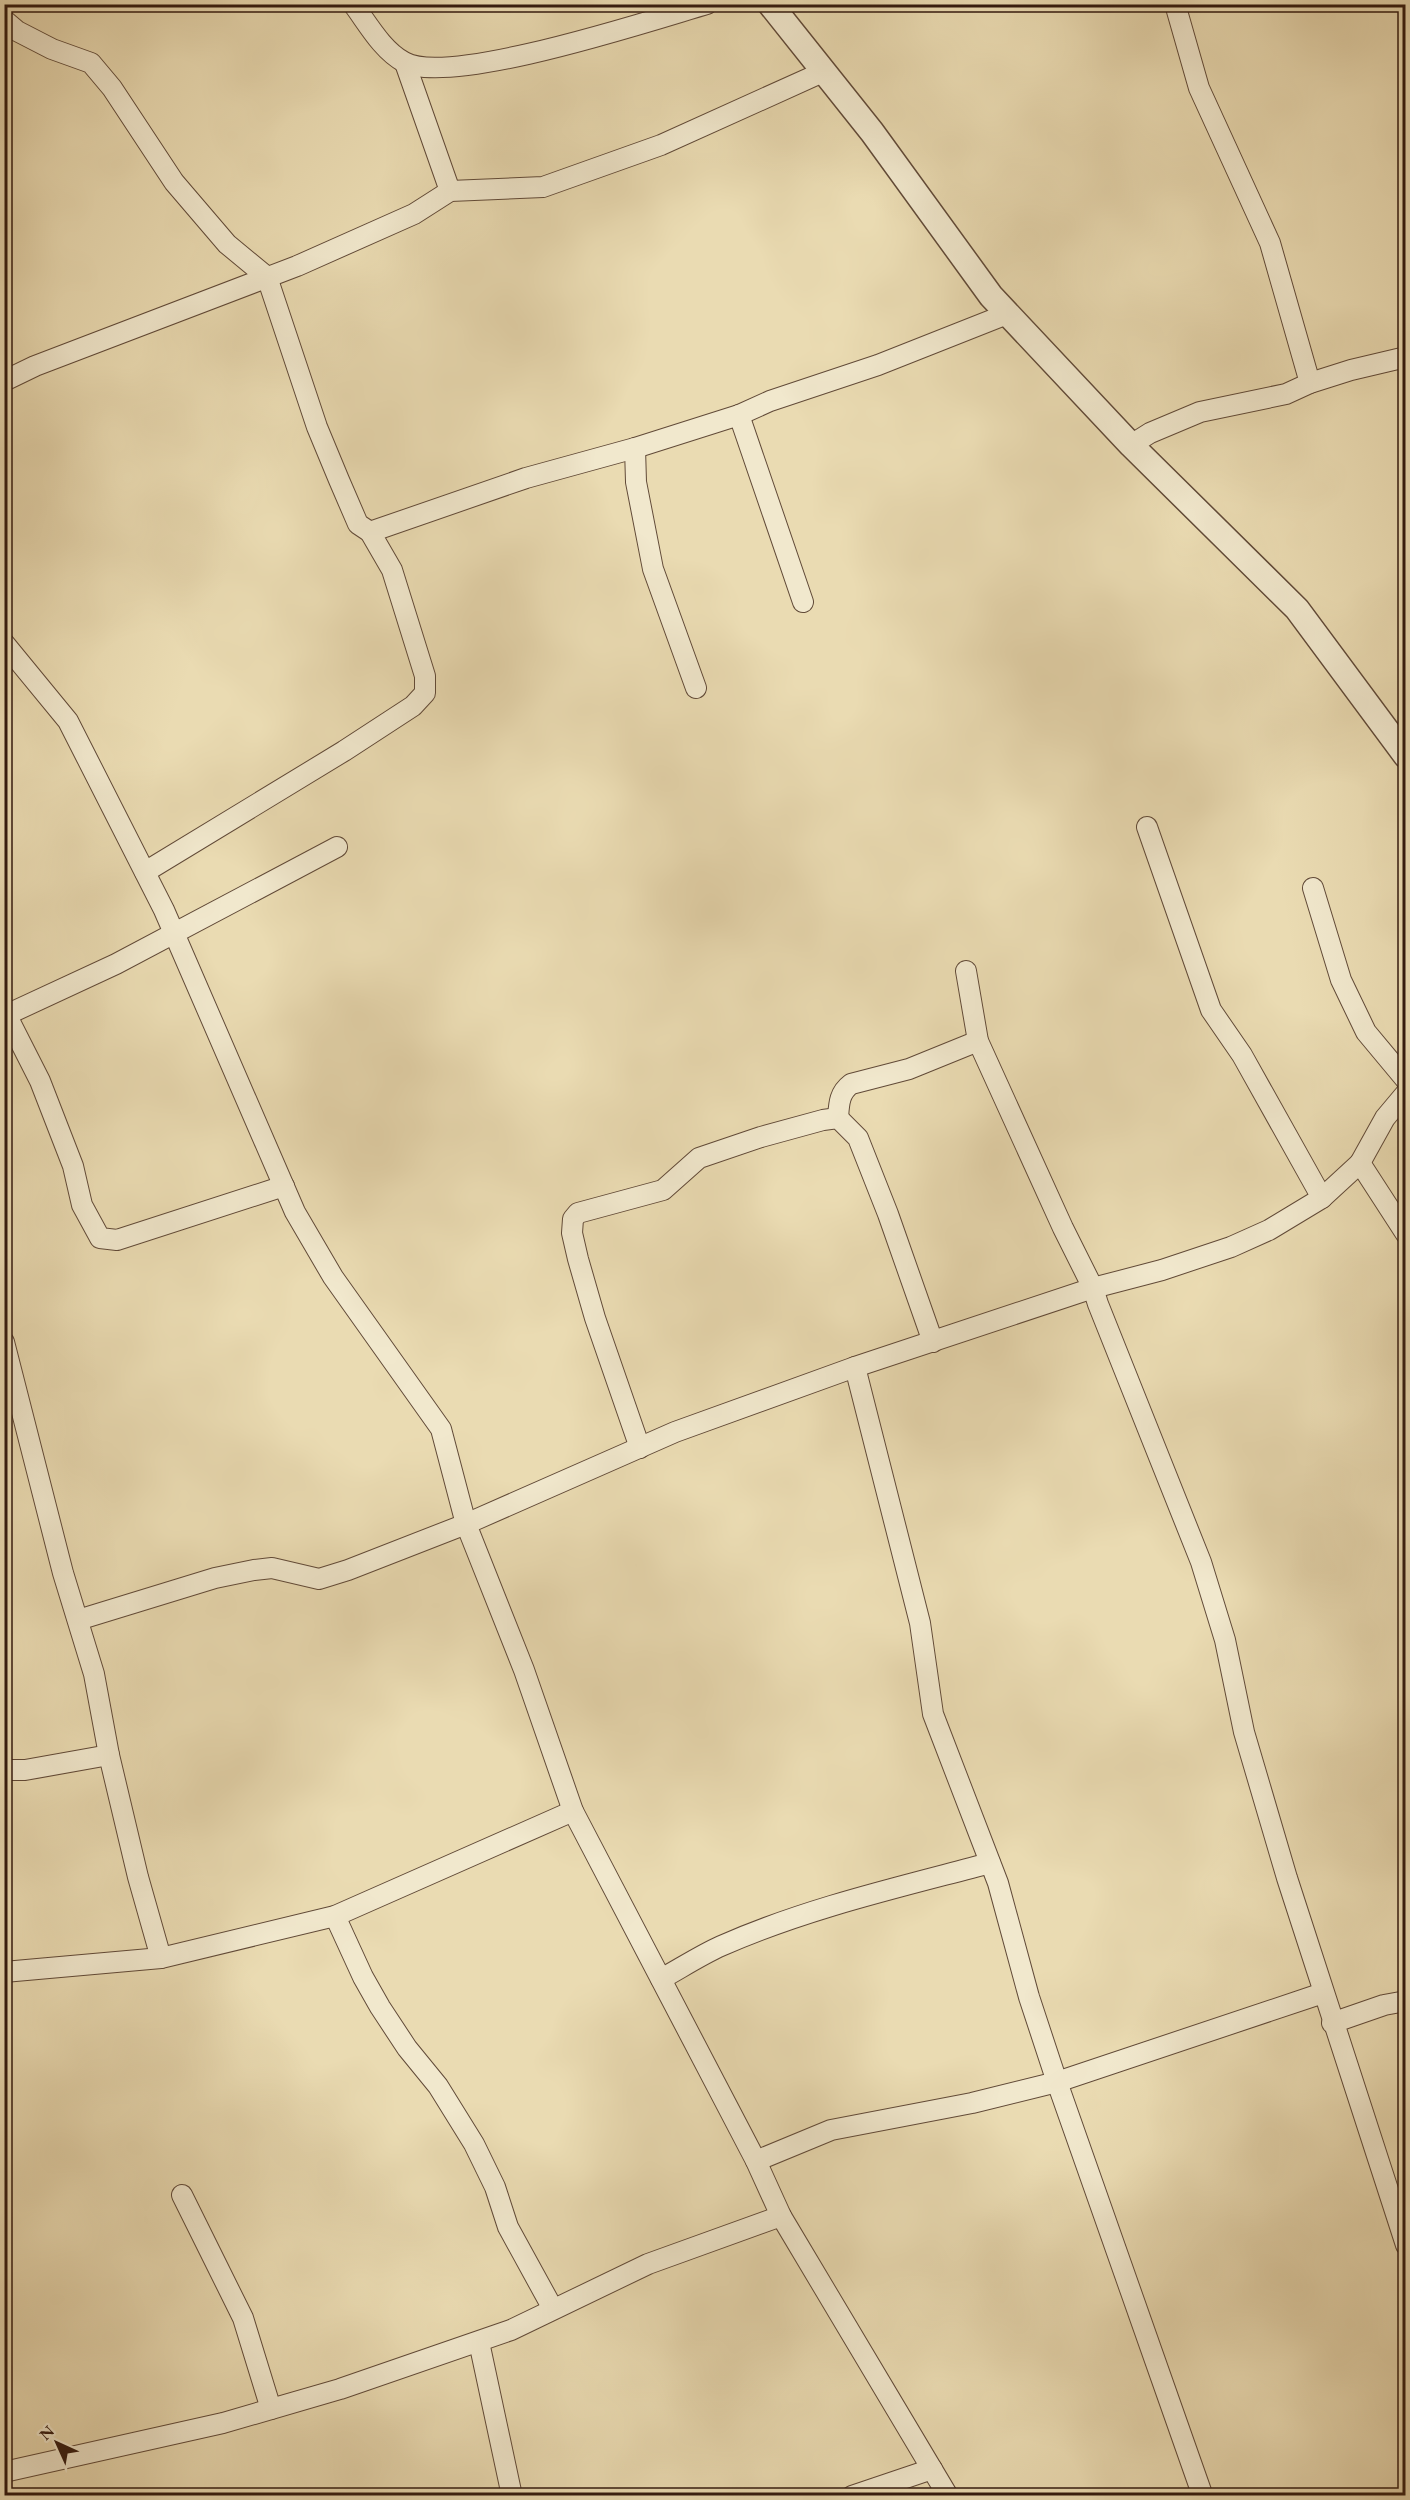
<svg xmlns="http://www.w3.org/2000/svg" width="1410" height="2500" viewBox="0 0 1410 2500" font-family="'EB Garamond',serif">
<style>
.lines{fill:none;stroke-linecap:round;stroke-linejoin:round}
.minor-casing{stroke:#614a38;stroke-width:22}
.tertiary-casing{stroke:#614a38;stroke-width:27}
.minor{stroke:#f1e8cd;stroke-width:20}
.tertiary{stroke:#f1e8cd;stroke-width:24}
</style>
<rect width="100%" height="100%" fill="#eadbb2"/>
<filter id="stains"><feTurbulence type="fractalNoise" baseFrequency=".00333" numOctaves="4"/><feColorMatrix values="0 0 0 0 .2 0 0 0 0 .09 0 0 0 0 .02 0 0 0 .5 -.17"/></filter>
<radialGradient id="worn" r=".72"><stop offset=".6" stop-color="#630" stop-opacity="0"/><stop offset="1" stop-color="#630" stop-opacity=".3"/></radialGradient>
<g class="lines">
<defs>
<g id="minor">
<path d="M 353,4 C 368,24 382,50 404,62 C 449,87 652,20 707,4"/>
<polyline points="1175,4 1199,88 1270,243 1310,383"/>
<polyline points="4,20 17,31 52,49 91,63 112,88 174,182 227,244 267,277 317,427 339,480 358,524 370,532 392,570 425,676 425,693 413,706 344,751 145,872"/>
<polyline points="405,63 450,191"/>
<polyline points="4,381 35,366 297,266 414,214 450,191 543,187 661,145 825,71"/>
<polyline points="739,415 803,602"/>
<polyline points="1131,445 1150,433 1200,412 1286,394 1310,383 1351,370 1406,357"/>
<polyline points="635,448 636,482 653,569 696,688"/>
<polyline points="370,532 526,478 635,448 739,415 770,401 878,365 1007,314"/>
<polyline points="4,643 68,721 164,910 295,1212 333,1277 441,1429 466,1524 524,1670 573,1811 756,2161 781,2216 948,2496"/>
<polyline points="1147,827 1211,1010 1242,1055 1322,1198"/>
<polyline points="1313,888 1341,980 1366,1032 1406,1080"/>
<polyline points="966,971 978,1041 1063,1228 1093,1288 1098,1304 1201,1562 1225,1640 1244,1732 1287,1878 1406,2245"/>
<polyline points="4,1016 116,964 337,847"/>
<polyline points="7,1016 40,1081 73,1166 82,1205 100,1238 117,1240 284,1186"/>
<path d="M 838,1118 C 839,1104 839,1093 851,1084 L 909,1069 L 978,1041"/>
<polyline points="1360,1163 1406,1234"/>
<polyline points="4,1342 63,1573 94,1674 109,1755 138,1877 161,1958"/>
<polyline points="855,1367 920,1623 933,1714 998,1883 1029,1997 1057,2082 1201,2491"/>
<polyline points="640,1448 595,1318 578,1259 572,1233 573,1219 578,1213 663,1190 699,1158 761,1137 823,1120 838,1118 858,1138 888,1214 933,1342"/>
<polyline points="78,1620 215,1578 254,1570 272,1568 319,1579 348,1570 466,1524 675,1432 855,1367 1093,1288 1162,1270 1231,1247 1269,1230 1322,1198 1360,1163 1385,1118 1406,1093"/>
<polyline points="4,1770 25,1770 109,1755"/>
<polyline points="335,1916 363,1977 380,2007 407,2048 438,2086 474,2144 495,2187 508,2227 553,2309"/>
<polyline points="4,1972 161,1958 335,1916 573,1811"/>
<path d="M 661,1979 C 681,1968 701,1955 721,1946 C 807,1908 900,1887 990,1863"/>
<polyline points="1332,2023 1384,2005 1406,2001"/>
<polyline points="756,2161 831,2130 972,2103 1057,2082 1323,1993"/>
<polyline points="182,2195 243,2318 271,2409"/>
<polyline points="479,2342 512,2496"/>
<polyline points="4,2472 223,2423 340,2389 511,2330 648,2264 781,2216"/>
<polyline points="852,2496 932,2469"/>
</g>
<polyline id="tertiary" points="770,4 872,132 991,296 1131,445 1297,609 1406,756"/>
</defs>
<!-- minor casing -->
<use href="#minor" class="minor-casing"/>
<!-- tertiary casing -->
<use href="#tertiary" class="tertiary-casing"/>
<!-- minor -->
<use href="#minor" class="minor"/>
<!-- tertiary -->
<use href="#tertiary" class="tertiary"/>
</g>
<!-- margin -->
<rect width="1410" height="2500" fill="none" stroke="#eadbb2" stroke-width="24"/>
<rect x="6" y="6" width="1398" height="2488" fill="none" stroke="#331a0f" stroke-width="3"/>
<rect x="12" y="12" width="1386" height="2476" fill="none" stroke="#331a0f" stroke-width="1.5"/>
<!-- north arrow -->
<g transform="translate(57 2443) rotate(315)" stroke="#f1e8cd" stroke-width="4.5" paint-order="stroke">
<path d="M0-4.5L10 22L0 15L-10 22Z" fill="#331a0f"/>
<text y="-9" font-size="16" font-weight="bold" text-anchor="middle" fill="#331a0f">N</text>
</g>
<rect width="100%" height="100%" filter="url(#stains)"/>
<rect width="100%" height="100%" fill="url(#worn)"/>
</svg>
